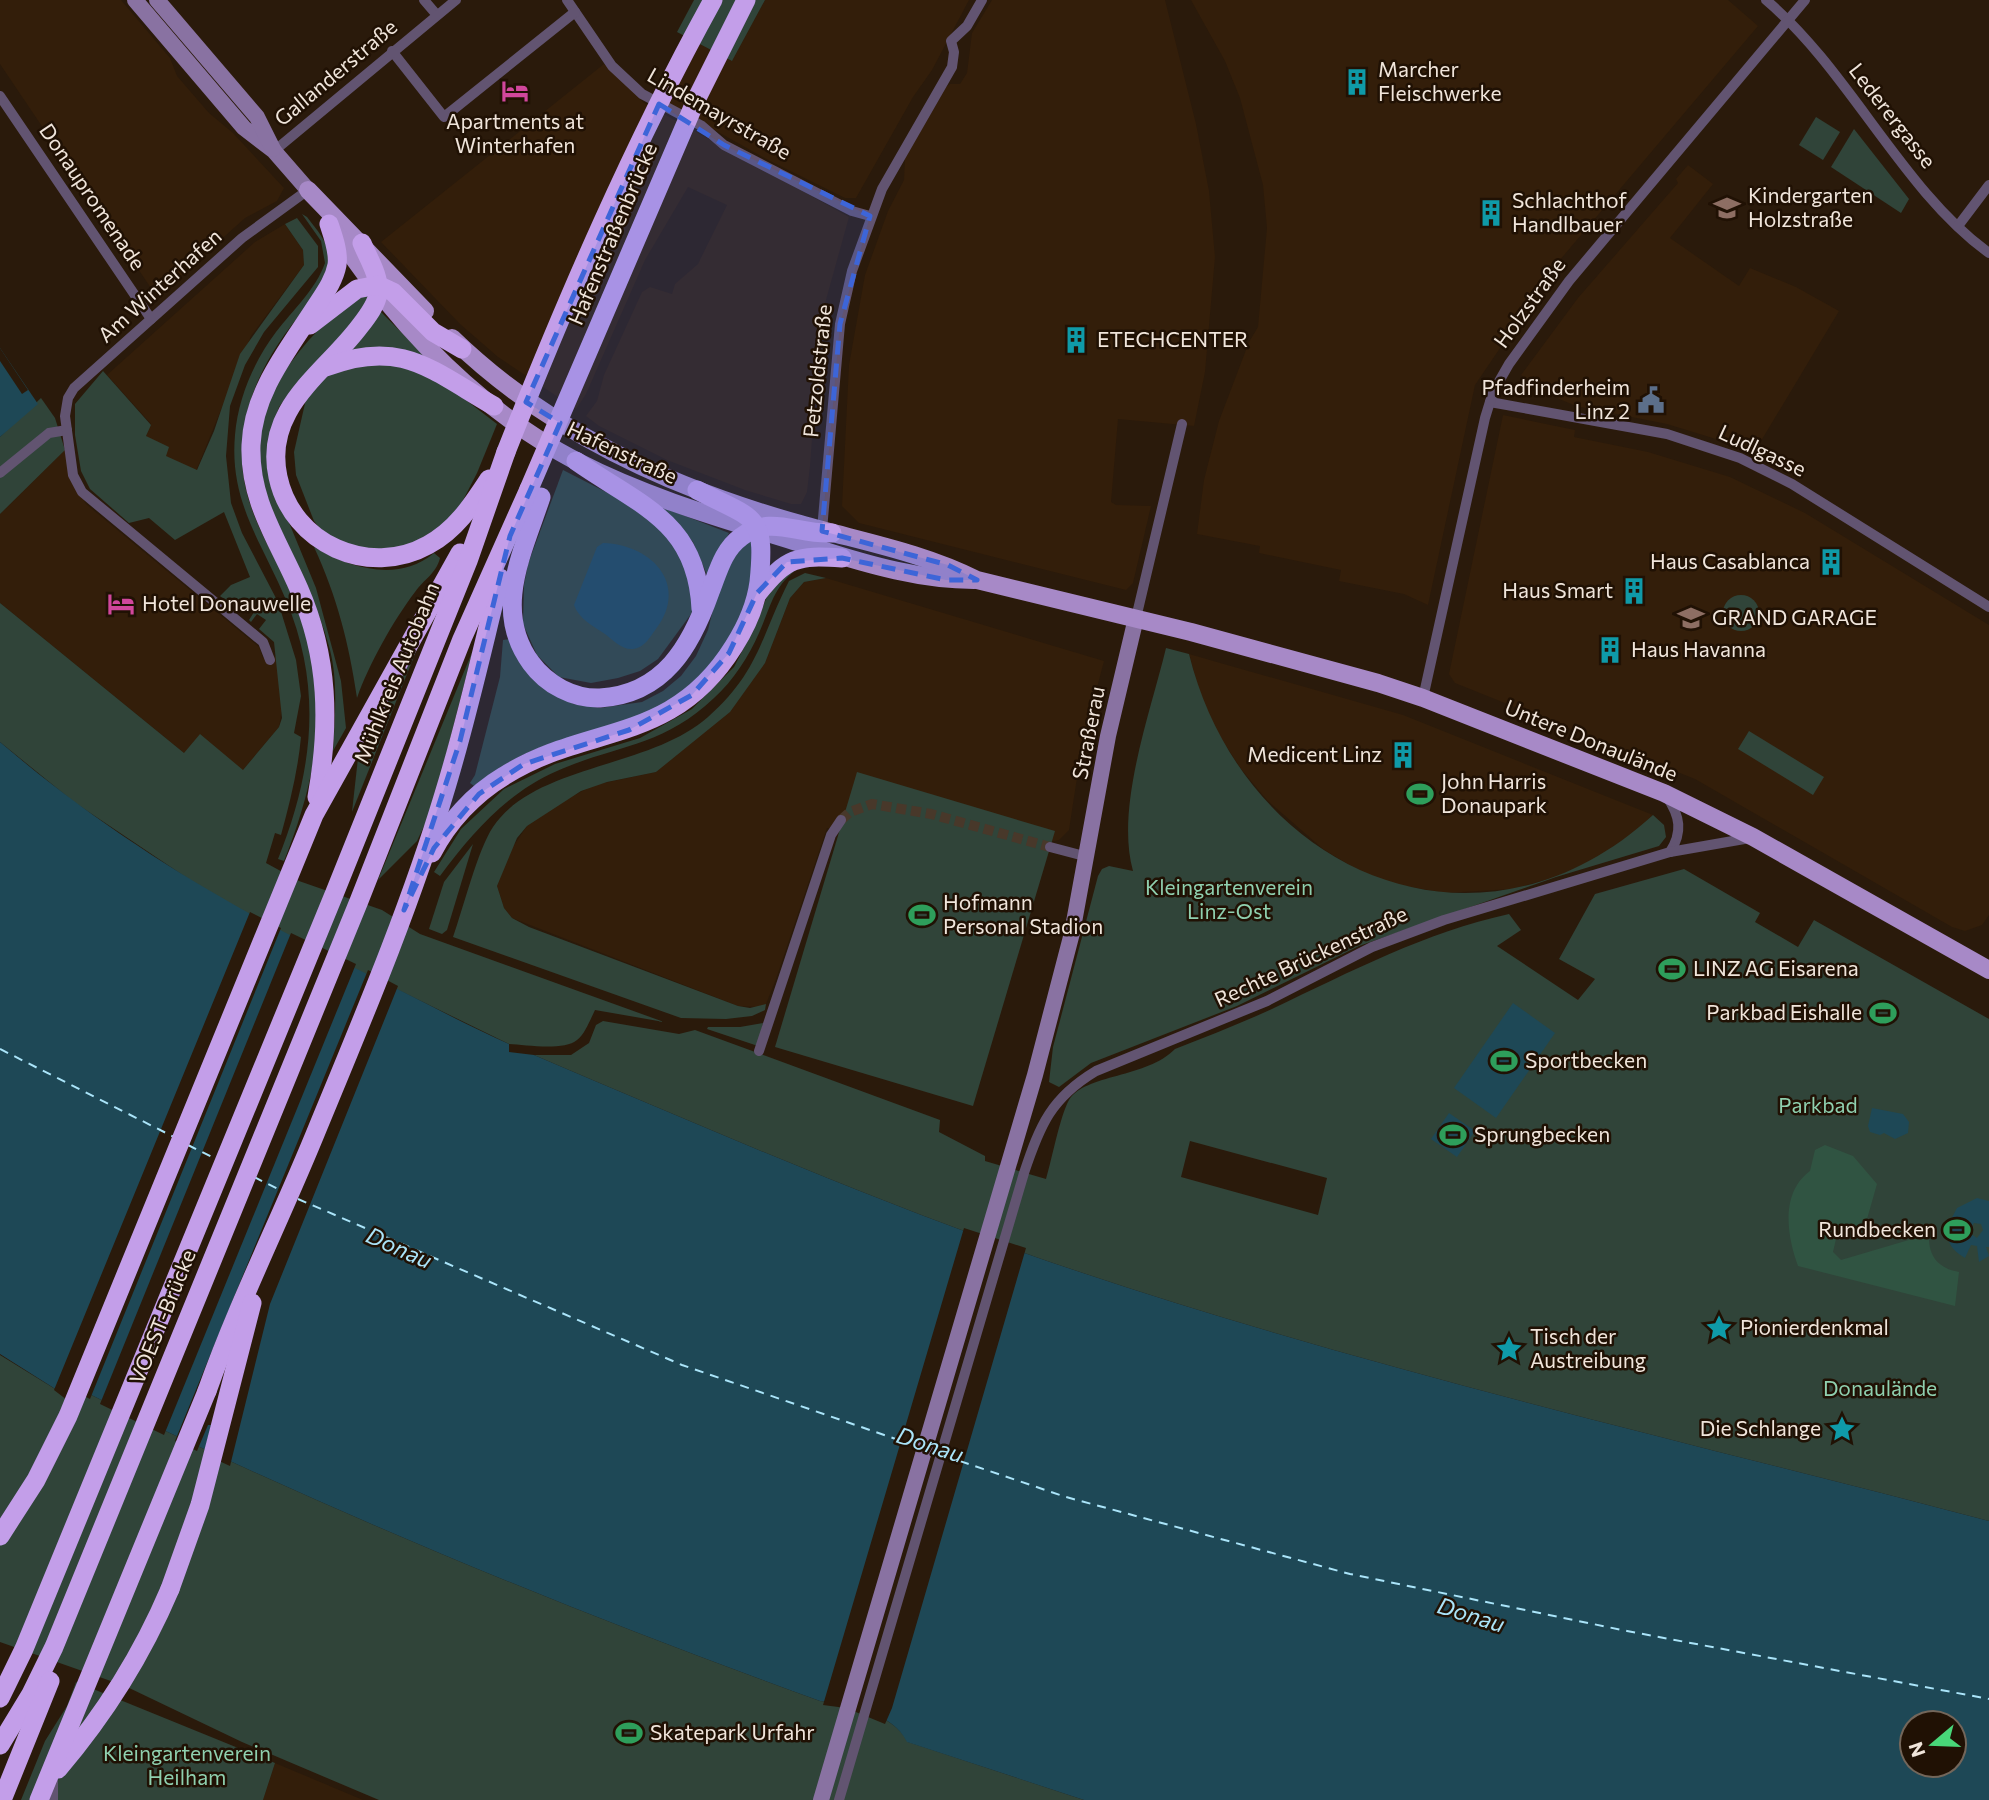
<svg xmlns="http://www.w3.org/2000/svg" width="1989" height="1800" viewBox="0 0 1989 1800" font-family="Commissioner,sans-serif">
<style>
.built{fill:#331e0a}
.green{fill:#304439;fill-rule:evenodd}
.forest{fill:#305442}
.water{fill:#1e4856;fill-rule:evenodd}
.pier{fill:#2a1a0b}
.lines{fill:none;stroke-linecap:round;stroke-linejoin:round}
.ferry{stroke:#aae4f9;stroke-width:2;stroke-dasharray:9 7;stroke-linecap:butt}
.street-tunnel{stroke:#48382a;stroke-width:10;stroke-dasharray:10 5;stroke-linecap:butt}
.street{stroke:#625471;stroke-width:10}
.secondary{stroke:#8972a2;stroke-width:16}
.primary{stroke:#a789c7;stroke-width:18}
.highway{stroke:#c39ee9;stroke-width:19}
.highway-bridge{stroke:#c39ee9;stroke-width:19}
.marked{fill:#3d65d8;fill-opacity:0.2;stroke:#3d65d8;stroke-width:5;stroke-dasharray:14 9;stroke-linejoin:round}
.labels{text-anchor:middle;stroke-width:5;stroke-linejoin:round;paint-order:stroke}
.poi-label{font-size:21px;fill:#f0e5db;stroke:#201104;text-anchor:start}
.street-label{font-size:21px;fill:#f0e5db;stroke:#201104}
.park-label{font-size:21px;fill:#8fd0af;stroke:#201104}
.water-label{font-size:23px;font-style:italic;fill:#aae4f9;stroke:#201104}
</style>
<rect width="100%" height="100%" fill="#2a1a0b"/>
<!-- built -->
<g class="built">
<polygon points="0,0 121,0 170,58 177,76 209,113 233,133 284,188 277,201 245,218 157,297 0,64"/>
<polygon points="765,0 969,0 932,70 913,97 856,198 845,198 770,161 654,96 685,36 732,61"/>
<polygon points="992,0 1165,0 1196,124 1209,191 1215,257 1205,372 1194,426 1118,419 1111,502 1116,505 1151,506 1133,583 1126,590 859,523 842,506 849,365 865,275 888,211 904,180 905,158 946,87 950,84 960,84 967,73 972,33"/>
<polygon points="1191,0 1728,0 1758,26 1559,261 1475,385 1428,605 1404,594 1339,581 1341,570 1259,553 1260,546 1197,534 1204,480 1219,421 1249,342 1258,327 1267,228 1263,185 1240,98 1225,61"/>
<polygon points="604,64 644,103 849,217 821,318 810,466 807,492 801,504 791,504 745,490 667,460 599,426 586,416 597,401 604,375 642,292 650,287 672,294 675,284 698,264 727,205 688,187 645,260 586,394 576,409 498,357 460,324 381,242"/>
<polygon points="1688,165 1713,184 1670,238 1739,286 1750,268 1796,287 1839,311 1755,451 1667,424 1576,406 1545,393 1521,375 1578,298 1678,183 1676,179"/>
<polygon points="285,224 303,250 304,265 251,336 196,471 165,456 146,436 151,424 107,375 255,242"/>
<polygon points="1503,415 1575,430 1574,437 1648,452 1730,477 1805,513 1989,625 1989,915 1982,925 1965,931 1952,927 1695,779 1455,683 1449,674"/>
<polygon points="65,450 70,478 86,504 259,647 263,658 276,656 282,708 279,727 243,770 184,753 0,603 0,514"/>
<polygon points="826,578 1104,661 1082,745 1069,830 1059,840 1037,844 827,828 776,979 766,1004 758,1007 738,1006 512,918 504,908 497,886 508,854 527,826 563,801 594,785 656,772 765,663 790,598 804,582"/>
<polygon points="1189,654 1403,715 1653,815 1624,842 1595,860 1556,877 1512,889 1445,893 1388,883 1359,871 1323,849 1267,800 1241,769 1217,732 1200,694"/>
<polygon points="275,1763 363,1800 263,1800"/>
</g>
<!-- green -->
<g class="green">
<polygon points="694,0 765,0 732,61 677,32"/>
<polygon points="1816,117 1840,132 1823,160 1799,145"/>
<polygon points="1854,129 1909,199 1901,213 1831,167"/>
<path d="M 302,214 L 307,217 C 321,235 334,249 328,273 C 324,288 307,305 298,317 C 265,358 242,402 242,456 C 242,508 271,549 293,594 C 335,682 319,774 284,861 L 278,859 C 313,772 323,688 286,600 C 262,542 229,502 235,435 C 238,398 254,361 276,332 C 293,310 316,289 325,263 L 321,241 Z"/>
<path d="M 297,218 L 318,246 L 318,267 L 264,332 L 245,365 L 230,406 L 226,456 L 231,503 L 242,533 L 278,602 L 296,660 L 301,696 L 294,733 L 301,737 C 298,770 290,802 281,835 L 275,833 L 266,863 L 299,881 L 382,910 L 420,934 L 664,1022 L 595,1010 C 590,1020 585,1034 577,1040 C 564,1051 526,1045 509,1044 L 290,937 L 205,890 L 74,802 L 0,742 L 0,603 L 184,753 L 200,734 L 243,770 L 279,727 L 282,718 L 274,642 L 259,629 L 266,620 L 257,614 L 251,622 L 249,620 L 258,606 L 237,601 L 233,607 L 220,596 L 231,585 L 250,577 L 224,512 L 175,540 L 149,518 L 129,523 L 90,489 L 81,471 L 75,435 L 75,404 L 103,371 L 151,425 L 146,436 L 169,447 L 166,456 L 197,470 L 214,431 L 240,354 L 304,265 L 303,250 L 285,224 Z"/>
<path d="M 366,293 L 369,299 L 362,313 L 294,386 L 279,407 L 271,431 L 271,479 L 316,588 L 341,681 L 346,728 L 333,751 C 335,719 338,681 330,650 C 304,547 211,468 292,361 C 313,333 335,311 366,293 Z"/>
<polygon points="378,309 432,363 341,355"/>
<polygon points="398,360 449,387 497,424 477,473 460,506 446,523 412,544 368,553 326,536 314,521 296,475 294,452 306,399 320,378 346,365"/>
<polygon points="41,398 55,418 65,450 0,514 0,437"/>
<polygon points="563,470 647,513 684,552 696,600 691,614 658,659 640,671 618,678 591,683 559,677 537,655 523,624 524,585 528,564"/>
<polygon points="662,507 729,533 708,577 693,542"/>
<path d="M 744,542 L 756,542 C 755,555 755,571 752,584 C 739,640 694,695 640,715 C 575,739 532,740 474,786 L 470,783 L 475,775 L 500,677 L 503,640 L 510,639 L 573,704 L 600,708 L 642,702 L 663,691 L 681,676 L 696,656 L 708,630 L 720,581 Z"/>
<path d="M 314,547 C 350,568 398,583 434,553 L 440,558 C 436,574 424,579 415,592 C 393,621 369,664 357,698 C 349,643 337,597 314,547 Z"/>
<path d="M 800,567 C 773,586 772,604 759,633 C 749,656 733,681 714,698 C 661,748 618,744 557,771 C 508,792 472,833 440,876 L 434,872 L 461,829 L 504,789 L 555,764 L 640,738 L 692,709 L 734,667 L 758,620 L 771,585 Z"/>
<path d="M 805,573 L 826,578 L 804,582 L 790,598 L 765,663 L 730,712 L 656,772 L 607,782 L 581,791 L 527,826 L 517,838 L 497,886 L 504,908 L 512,918 L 529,927 L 738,1006 L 750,1008 L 766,1004 L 765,1010 L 752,1016 L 726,1019 L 681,1018 L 453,937 C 463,909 478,849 493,827 C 535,764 649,769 708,717 C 759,672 761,636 789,581 Z"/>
<circle cx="1741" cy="613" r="18"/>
<polygon points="423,634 352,812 360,740"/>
<path d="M 1166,648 L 1189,654 C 1243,871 1477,976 1653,815 L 1664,825 L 1666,837 L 1659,846 L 1556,877 L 1359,946 L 1237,1006 L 1091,1063 L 1059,1087 L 1049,1082 L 1053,1047 L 1098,876 L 1102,869 L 1109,866 L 1133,871 C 1115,807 1151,711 1166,648 Z"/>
<polygon points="473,650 432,809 417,841 378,880"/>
<polygon points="1749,731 1824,777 1813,795 1738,749"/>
<polygon points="857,772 1055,831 973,1106 775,1047"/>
<polygon points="473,844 447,930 442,934 429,929 444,882"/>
<path d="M 1684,869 L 1760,913 L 1755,922 L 1798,947 L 1814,920 L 1989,1019 L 1989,1521 C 1684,1441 1376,1371 1077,1271 C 892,1209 713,1131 534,1055 L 571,1055 L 589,1043 L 596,1025 L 603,1021 L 679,1034 L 695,1030 L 940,1120 L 939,1132 L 985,1156 L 985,1161 L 1046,1179 C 1052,1159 1060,1116 1069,1100 C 1085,1074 1147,1078 1175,1049 C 1208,1036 1242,1023 1274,1008 C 1350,972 1426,932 1509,914 L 1521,930 L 1497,946 L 1578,1000 L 1595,979 L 1559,959 L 1595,894 ZM 1190,1141 L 1327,1178 L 1318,1215 L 1181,1177 Z"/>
<polygon points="763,1023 758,1046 707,1029 708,1027 740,1027"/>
<path d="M 0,1355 L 60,1392 L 79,1389 C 320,1508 568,1610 820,1701 C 851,1705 892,1713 908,1742 L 1084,1800 L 379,1800 L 242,1742 L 125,1686 L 0,1642 Z"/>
<polygon points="76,1682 275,1763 263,1800 21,1800 45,1741 67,1706"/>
</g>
<!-- forest -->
<path class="forest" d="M 1825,1145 L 1853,1156 L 1877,1184 L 1867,1219 L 1836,1239 L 1833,1252 L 1841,1260 L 1929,1234 C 1928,1256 1938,1268 1959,1272 L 1955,1306 L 1798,1266 C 1787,1236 1780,1193 1810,1171 L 1815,1150 Z"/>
<!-- water -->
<g class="water">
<polygon points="0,348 38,404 0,437"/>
<path d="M 603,543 C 655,545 691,588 653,633 C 648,640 643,648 633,649 C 622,650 613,640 605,634 C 593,626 579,619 574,605 L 597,547 Z"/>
<path d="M 0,742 C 110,836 227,906 357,969 C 408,993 457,1021 509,1044 L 509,1052 L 534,1055 C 713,1131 892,1209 1077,1271 C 1376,1371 1684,1441 1989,1521 L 1989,1800 L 1084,1800 L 907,1742 C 893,1713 851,1705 820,1701 C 568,1610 320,1508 79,1389 L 68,1397 L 0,1354 ZM 1912,1723 L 1954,1723 L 1954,1765 L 1912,1765 Z"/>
<polygon points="1513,1003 1555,1033 1496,1118 1454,1088"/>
<polygon points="1872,1108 1903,1114 1909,1122 1908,1133 1895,1139 1884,1133 1880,1135 1870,1132 1868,1126"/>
<polygon points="1449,1113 1475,1131 1457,1157 1431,1139"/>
<path d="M 1977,1198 L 1989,1201 L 1989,1247 L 1986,1247 L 1989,1256 L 1979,1262 L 1977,1246 L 1971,1245 L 1965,1258 C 1953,1251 1947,1243 1946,1229 L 1957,1208 ZM 1974,1223 L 1981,1224 L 1983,1230 L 1977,1238 L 1968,1232 Z"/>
</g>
<!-- pier -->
<g class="pier">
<polygon points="0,348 28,390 22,394 0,361"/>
<polygon points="250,912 281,928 90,1399 76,1392 67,1400 54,1390"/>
<polygon points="291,933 356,964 164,1435 100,1404"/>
<polygon points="368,970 398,986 270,1304 230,1466 204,1454 211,1425 208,1425 197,1451 175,1441"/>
<polygon points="964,1228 1026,1248 892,1708 885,1724 846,1708 823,1705"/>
</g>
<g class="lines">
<!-- ferry -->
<g class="ferry">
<polyline points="0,1049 174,1137"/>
<polyline points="188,1145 214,1158"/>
<polyline points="254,1177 280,1190"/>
<polyline points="298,1199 682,1365 916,1446"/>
<polyline points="945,1456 1066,1497 1350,1574 1627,1631 1989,1699"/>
</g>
<!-- street-tunnel -->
<polyline class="street-tunnel" points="841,820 850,812 872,804 931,814 1050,847"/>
<!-- street -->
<g class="street">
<polyline points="424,0 436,14"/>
<polyline points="567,0 612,66 642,94 702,126 724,145 852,211 870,216"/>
<path d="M 1766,0 C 1850,71 1902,190 1989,253"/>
<polyline points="392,51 444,117 575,12"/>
<polyline points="0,96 151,319"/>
<polyline points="274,151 456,0"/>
<polyline points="1958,226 1989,185"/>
<polyline points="1490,402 1667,434 1740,458 1792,484 1989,607"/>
<polyline points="0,473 49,433 67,430"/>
<polyline points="822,530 840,324 852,271 882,189 952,67 954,52 951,41 967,26 982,0"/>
<polyline points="1136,618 1182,424"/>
<polyline points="270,660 263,642 82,492 73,475 65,416 68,398 74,388 242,238 308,190"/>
<polyline points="1423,698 1485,418 1493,392 1509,364 1569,281 1805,0"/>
<path d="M 1667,797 C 1680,816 1683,832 1670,852"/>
<polyline points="1050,847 1088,857"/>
<polyline points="759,1051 831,835 841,820"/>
<polyline points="53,1800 53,1778"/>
<path d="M 839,1800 L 1024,1173 C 1040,1125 1051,1098 1096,1071 L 1267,1001 L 1372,947 L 1444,920 L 1670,852 L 1750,838"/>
</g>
<!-- secondary -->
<g class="secondary">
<polyline points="135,0 244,128 274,151 308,190"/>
<polyline points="157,0 257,117 273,149"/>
<polyline points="821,1800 1035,1075 1072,933 1108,736 1136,618"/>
</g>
<!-- primary -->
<g class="primary">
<polyline points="308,190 425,311"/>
<path d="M 334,230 C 396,323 476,408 576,461 C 653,501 737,523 819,549 C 869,565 922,580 974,580"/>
<path d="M 452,338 C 549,432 671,488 800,524 C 859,541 922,552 977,580 L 1191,632 L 1378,683 L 1423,698 L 1664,793 L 1753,837 L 1989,970"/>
</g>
<!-- highway -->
<g class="highway">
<polyline points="696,100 746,0"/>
<path d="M 362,243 C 368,258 380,276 378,293 C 377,304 367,317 360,326 C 325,373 263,408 278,477 C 292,544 369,578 428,545 C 456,530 472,505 489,479"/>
<polyline points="310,325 357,289 378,285 393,292 433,332 462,349"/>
<path d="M 326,367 C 401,338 431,370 494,406"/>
<path d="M 576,461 C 640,506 697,521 701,609"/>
<path d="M 541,497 C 523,552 492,610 531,663 C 547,685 574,699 600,698 C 664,694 691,646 710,592 C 718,572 723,550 741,537 C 771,514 797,535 832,533"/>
<path d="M 758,593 C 787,557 797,555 842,558"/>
<path d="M 317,797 C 330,724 329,658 299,589 C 278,540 249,501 251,445 C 253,392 288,350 315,308 C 324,294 334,281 337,265 C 339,252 333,236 329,224"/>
<path d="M 432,853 C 448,822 474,794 504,776 C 588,723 672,746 734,646 C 746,627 756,605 759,582 C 766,513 755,520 697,490"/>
<path d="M 207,1391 C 239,1301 282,1216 318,1127 C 363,1018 410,907 444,794 C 466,723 482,650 500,578"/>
<polyline points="0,1536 36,1480 68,1416 314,815 460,553"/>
<polyline points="170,1589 200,1505 252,1303"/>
<polyline points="0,1698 24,1649 335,892 468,561 506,452"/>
<polyline points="0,1745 31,1694 54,1647 359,901 462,639 529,489"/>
<polyline points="2,1800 50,1681"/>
</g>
<!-- highway-bridge -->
<g class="highway-bridge">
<path d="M 506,452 C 567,298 633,145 713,0"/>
<polyline points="529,489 696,100"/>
<path d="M 58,1769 C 105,1714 142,1655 170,1589"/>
<polyline points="39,1800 207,1391"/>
</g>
</g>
<!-- marked area -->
<path class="marked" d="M 659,104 L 724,145 L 870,216 L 840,324 L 822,531 L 948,565 L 977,580 L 946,580 L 842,558 L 787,562 L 757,593 L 729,653 L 692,695 L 629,730 L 524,764 L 479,794 L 434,848 L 404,910 L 460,741 L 510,536 L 560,423 L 526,402 Z"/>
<!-- icons -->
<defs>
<symbol id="building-bare" viewBox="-9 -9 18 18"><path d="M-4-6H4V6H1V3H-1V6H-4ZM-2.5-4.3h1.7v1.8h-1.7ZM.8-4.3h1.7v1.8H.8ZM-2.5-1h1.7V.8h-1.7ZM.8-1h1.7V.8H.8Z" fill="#0f9aa8" stroke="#201104" stroke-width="2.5" paint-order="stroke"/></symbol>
<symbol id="hotel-bare" viewBox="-9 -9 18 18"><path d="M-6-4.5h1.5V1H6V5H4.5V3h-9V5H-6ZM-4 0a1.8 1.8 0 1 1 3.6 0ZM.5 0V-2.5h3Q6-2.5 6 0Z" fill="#d1479c" stroke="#201104" stroke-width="2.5" paint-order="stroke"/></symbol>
<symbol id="school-bare" viewBox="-9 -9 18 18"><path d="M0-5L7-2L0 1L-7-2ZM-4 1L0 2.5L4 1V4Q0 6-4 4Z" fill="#8d6e63" stroke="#201104" stroke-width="2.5" paint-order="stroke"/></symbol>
<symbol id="civic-bare" viewBox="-9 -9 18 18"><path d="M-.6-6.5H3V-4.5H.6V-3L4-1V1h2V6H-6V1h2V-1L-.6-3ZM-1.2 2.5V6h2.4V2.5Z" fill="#5c6f8a" stroke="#201104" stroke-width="2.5" paint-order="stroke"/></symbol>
<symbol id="stadium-bare" viewBox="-9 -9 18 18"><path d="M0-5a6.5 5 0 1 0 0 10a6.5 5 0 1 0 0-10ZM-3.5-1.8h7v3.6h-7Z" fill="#2e9e5b" stroke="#201104" stroke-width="2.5" paint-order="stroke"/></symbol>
<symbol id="sight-bare" viewBox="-9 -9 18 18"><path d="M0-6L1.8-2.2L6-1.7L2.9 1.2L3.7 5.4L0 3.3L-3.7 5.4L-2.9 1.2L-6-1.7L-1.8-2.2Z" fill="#0f9aa8" stroke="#201104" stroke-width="2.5" paint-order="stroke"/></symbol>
</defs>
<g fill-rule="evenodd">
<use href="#building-bare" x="1338" y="63" width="38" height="38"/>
<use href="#hotel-bare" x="496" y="72" width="38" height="38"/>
<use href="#school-bare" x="1708" y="189" width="38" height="38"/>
<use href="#building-bare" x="1472" y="194" width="38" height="38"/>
<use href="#building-bare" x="1057" y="321" width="38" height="38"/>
<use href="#civic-bare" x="1632" y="381" width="38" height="38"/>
<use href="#building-bare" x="1812" y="543" width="38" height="38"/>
<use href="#building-bare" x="1615" y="572" width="38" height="38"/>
<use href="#hotel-bare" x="102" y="585" width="38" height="38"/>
<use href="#school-bare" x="1672" y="599" width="38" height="38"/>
<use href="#building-bare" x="1591" y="631" width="38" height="38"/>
<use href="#building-bare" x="1384" y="736" width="38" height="38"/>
<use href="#stadium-bare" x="1401" y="775" width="38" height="38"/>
<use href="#stadium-bare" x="903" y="896" width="38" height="38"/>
<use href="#stadium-bare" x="1653" y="950" width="38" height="38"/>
<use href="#stadium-bare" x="1864" y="994" width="38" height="38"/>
<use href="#stadium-bare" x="1485" y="1042" width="38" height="38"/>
<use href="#stadium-bare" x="1434" y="1116" width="38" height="38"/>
<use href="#stadium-bare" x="1938" y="1211" width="38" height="38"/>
<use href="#sight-bare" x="1700" y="1309" width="38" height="38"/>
<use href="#sight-bare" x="1490" y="1330" width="38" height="38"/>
<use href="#sight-bare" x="1823" y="1410" width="38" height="38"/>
<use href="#stadium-bare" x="610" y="1714" width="38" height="38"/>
</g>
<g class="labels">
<!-- poi labels -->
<g class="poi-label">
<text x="1378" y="77">Marcher<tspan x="1378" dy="24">Fleischwerke</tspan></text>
<text x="515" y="129" text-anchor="middle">Apartments at<tspan x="515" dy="24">Winterhafen</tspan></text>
<text x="1748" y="203">Kindergarten<tspan x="1748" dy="24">Holzstraße</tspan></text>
<text x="1512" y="208">Schlachthof<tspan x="1512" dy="24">Handlbauer</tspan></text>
<text x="1097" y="347">ETECHCENTER</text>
<text x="1630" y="395" text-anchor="end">Pfadfinderheim<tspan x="1630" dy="24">Linz 2</tspan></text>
<text x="1810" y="569" text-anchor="end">Haus Casablanca</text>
<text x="1613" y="598" text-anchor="end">Haus Smart</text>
<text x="142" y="611">Hotel Donauwelle</text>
<text x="1712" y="625">GRAND GARAGE</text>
<text x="1631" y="657">Haus Havanna</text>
<text x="1382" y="762" text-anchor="end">Medicent Linz</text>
<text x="1441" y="789">John Harris<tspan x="1441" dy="24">Donaupark</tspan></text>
<text x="943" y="910">Hofmann<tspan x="943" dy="24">Personal Stadion</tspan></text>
<text x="1693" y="976">LINZ AG Eisarena</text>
<text x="1862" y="1020" text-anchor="end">Parkbad Eishalle</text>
<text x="1525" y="1068">Sportbecken</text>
<text x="1474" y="1142">Sprungbecken</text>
<text x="1936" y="1237" text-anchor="end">Rundbecken</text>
<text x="1740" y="1335">Pionierdenkmal</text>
<text x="1530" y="1344">Tisch der<tspan x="1530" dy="24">Austreibung</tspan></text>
<text x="1821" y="1436" text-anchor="end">Die Schlange</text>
<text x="650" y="1740">Skatepark Urfahr</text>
</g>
<!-- street labels -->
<g class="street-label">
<text transform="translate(336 73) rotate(-40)" y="7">Gallanderstraße</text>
<text transform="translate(719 114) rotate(30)" y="7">Lindemayrstraße</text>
<text transform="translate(1892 116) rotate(52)" y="7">Lederergasse</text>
<text transform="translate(92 197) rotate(56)" y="7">Donaupromenade</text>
<text transform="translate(613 234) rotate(-67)" y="7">Hafenstraßenbrücke</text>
<text transform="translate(160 286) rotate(-42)" y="7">Am Winterhafen</text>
<text transform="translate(1530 303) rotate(-54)" y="7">Holzstraße</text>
<text transform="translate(818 371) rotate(-84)" y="7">Petzoldstraße</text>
<text transform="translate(1762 451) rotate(25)" y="7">Ludlgasse</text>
<text transform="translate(622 453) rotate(25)" y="7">Hafenstraße</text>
<text transform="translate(397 673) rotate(-68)" y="7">Mühlkreis Autobahn</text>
<text transform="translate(1089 733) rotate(-79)" y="7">Straßerau</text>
<text transform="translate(1591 741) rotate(22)" y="7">Untere Donaulände</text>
<text transform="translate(1311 957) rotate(-25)" y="7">Rechte Brückenstraße</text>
<text transform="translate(163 1317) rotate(-68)" y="7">VOEST-Brücke</text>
</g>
<!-- park labels -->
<g class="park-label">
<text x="1229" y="895">Kleingartenverein<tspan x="1229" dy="24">Linz-Ost</tspan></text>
<text x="1818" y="1113">Parkbad</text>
<text x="1880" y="1396">Donaulände</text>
<text x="187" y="1761">Kleingartenverein<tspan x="187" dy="24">Heilham</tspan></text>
</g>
<!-- water labels -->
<g class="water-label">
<text transform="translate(399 1248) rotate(24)" y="8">Donau</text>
<text transform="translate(930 1445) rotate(18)" y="8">Donau</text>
<text transform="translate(1471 1615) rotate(17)" y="8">Donau</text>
</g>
</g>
<!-- north arrow -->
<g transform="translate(1933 1744) rotate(251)"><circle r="33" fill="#201104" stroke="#73665a" stroke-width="2"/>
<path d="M0-5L12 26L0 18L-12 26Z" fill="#48d779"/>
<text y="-10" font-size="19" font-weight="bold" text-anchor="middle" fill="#f0e5db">N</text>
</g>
</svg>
